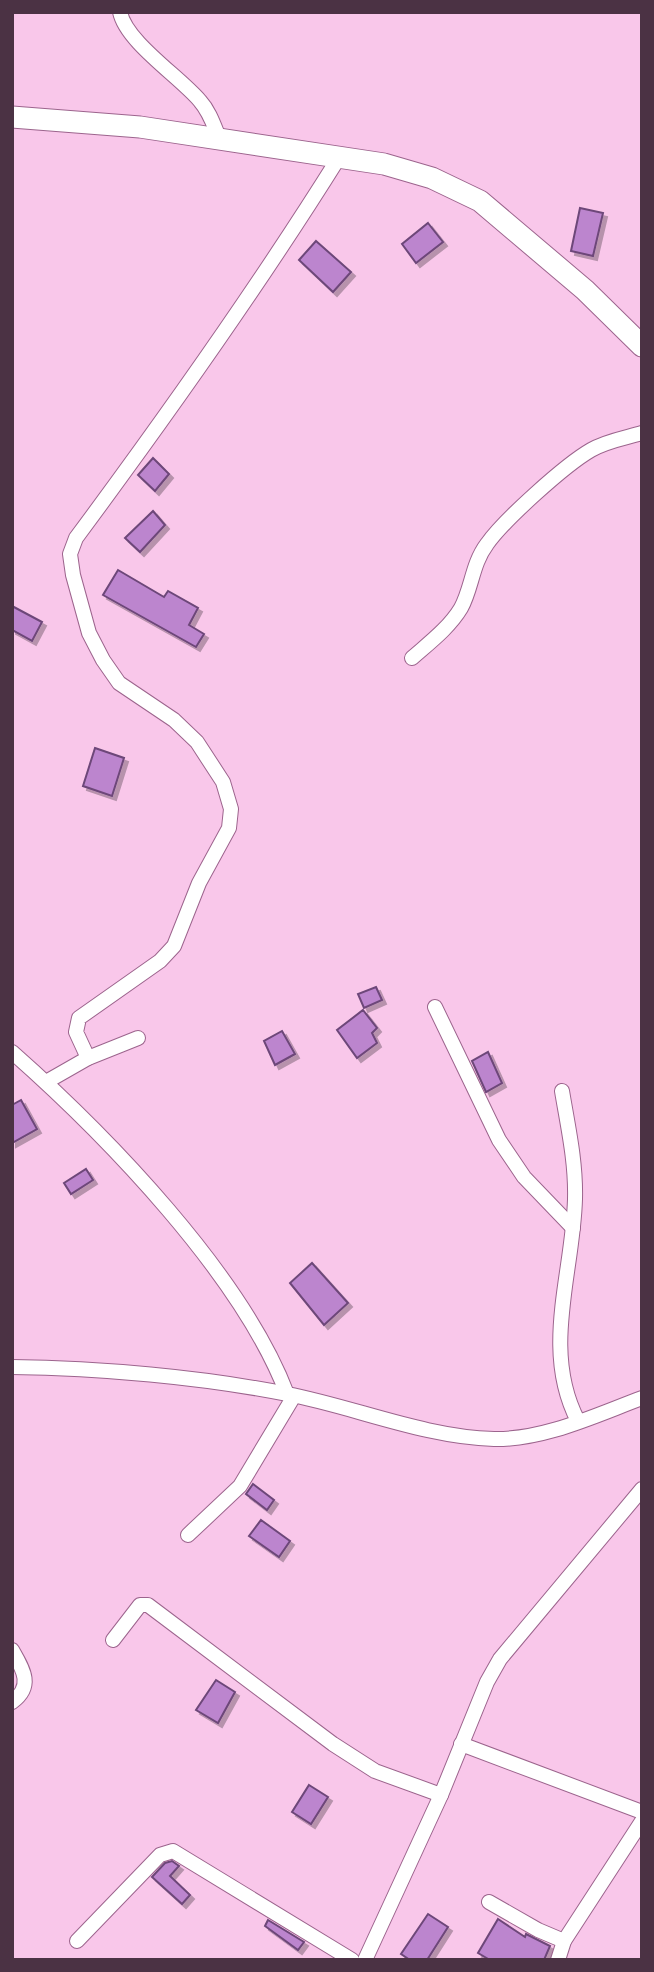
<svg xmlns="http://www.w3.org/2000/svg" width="654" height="1972" viewBox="0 0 654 1972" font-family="Commissioner,sans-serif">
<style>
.building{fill:#bc85ce;stroke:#6d4779;stroke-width:2;filter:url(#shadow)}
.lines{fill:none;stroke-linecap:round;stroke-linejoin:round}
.street-casing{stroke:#9c648d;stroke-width:16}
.secondary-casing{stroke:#9c648d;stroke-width:23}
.street{stroke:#fff;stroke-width:14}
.secondary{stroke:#fff;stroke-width:21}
</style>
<defs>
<filter id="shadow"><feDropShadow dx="4" dy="4" stdDeviation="0" flood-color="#0004"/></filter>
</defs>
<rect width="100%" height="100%" fill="#f9c7ea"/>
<!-- building -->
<g class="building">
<polygon points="580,208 603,213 593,256 571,251"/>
<polygon points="428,223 443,242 416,263 402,244"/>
<polygon points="316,241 351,272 333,292 299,260"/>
<polygon points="153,458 169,474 155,491 138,475"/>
<polygon points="153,511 165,525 140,552 125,538"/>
<polygon points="118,570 164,597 168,591 198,608 189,625 204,634 196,647 103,595"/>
<polygon points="12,606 42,622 32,641 12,630"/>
<polygon points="95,748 124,758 112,796 83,786"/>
<polygon points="376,987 382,1000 364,1008 358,994"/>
<polygon points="363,1010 377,1028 372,1033 377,1043 357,1058 337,1030"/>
<polygon points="282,1031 295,1054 275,1065 264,1041"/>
<polygon points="488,1052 502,1083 486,1092 472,1061"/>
<polygon points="21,1100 37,1129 12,1143 12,1105"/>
<polygon points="86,1169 93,1180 71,1194 64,1183"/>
<polygon points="312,1263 348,1303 324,1325 290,1283"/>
<polygon points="253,1484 274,1500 267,1510 246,1494"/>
<polygon points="261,1520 290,1541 279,1557 249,1536"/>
<polygon points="216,1680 235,1692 218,1723 196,1710"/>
<polygon points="309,1785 328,1797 311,1824 292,1812"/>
<polygon points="172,1861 179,1866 170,1876 190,1895 182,1904 152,1877 165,1863"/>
<polygon points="428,1914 448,1927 427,1960 410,1960 401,1954"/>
<polygon points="498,1919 525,1937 526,1934 550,1946 544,1960 490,1960 478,1953"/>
<polygon points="268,1920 304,1942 298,1950 265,1926"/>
</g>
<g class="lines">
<defs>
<g id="street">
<path d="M 120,12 C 126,42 180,77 200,101 C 210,112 214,126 220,140"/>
<path d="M 412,658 C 429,643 449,628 461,608 C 472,588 472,564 487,544 C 504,520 565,465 591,450 C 606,441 625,438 642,433"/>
<polyline points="435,1007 499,1140 524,1177 573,1228"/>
<path d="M 12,1052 C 107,1136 242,1275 287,1394"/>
<path d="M 88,1058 L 76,1032 L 79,1018 L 160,961 L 174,946 L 199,883 L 229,828 L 231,809 L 223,782 L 197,742 L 174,720 L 119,683 L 103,660 L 89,633 L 73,575 L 70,554 L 76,538 C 168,414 256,290 338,159"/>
<polyline points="46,1082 88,1058 138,1038"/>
<path d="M 562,1091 C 568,1127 576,1162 575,1199 C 573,1274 541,1350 578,1421"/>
<path d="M 12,1367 C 99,1368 202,1377 287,1394 C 355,1407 424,1437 494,1439 C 544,1440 596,1415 642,1398"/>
<polyline points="188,1535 240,1486 294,1396"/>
<polyline points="113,1640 140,1605 148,1605 333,1744 375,1771 441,1795"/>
<path d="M 12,1650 C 23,1669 34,1686 12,1702"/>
<polyline points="461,1744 642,1812"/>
<polyline points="489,1902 538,1930 564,1941"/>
<polyline points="77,1941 160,1855 173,1851 352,1960"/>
<polyline points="365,1960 441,1795 487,1682 500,1659 642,1489"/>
<polyline points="558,1960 564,1941 642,1821"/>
</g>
<polyline id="secondary" points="12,117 140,127 384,164 432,178 480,201 585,290 642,346"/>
</defs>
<!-- street casing -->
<use href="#street" class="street-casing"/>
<!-- secondary casing -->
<use href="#secondary" class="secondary-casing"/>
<!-- street -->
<use href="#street" class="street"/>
<!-- secondary -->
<use href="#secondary" class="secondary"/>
</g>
<!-- border -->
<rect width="654" height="1972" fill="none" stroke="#4b3244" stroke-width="28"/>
</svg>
